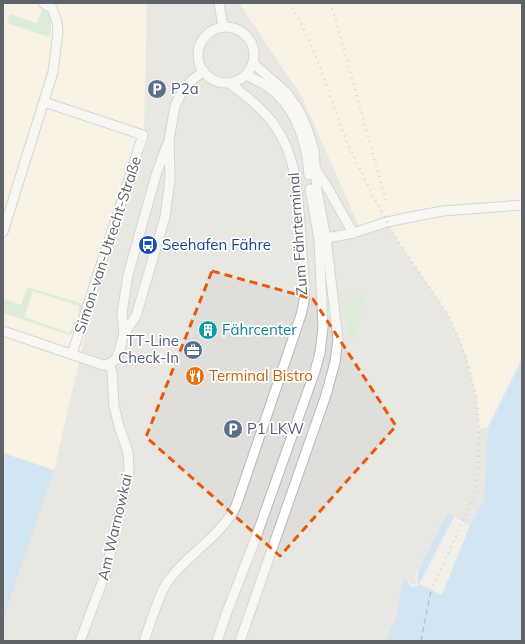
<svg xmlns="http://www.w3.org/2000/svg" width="525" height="644" viewBox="0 0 525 644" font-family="Mulish,sans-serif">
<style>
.commercial{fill:#fef7e0}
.industrial{fill:#e0deda}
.green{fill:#c5e8c5}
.water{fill:#aadaff}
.pier{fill:#f1efe8}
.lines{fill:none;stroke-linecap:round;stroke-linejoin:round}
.ferry{stroke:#4174aa;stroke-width:1;stroke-dasharray:5 4;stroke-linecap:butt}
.minor-casing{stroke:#b5b8bc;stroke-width:11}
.minor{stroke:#fff;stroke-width:9}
.rail{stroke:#b6b7b8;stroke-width:2.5;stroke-dasharray:1 5;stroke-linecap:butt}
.marked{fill:none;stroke:#e8590c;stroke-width:3;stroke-dasharray:8 5;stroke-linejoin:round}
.labels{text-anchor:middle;stroke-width:3.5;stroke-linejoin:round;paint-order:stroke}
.service-label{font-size:15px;fill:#4e5e75;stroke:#fff;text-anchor:start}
.street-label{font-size:15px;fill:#5f6368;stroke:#fff}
.transit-label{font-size:15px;fill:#164399;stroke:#fff;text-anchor:start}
.culture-label{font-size:15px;fill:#0d838f;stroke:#fff;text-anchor:start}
.food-label{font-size:15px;fill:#c56008;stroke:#fff;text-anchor:start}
</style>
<rect width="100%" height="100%" fill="#f1efe8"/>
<!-- commercial -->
<g class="commercial">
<polygon points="3,3 147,3 144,133 148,134 148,139 88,323 54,470 3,453"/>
<polygon points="239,3 522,3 522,359 488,427 479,429 477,400 456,332 447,313 398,241 387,223 361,231 302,97"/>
</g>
<!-- industrial -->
<polygon class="industrial" points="147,3 239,3 302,97 361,231 387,222 398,241 447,313 465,352 477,400 479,429 488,427 484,499 470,525 418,586 411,587 404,577 397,615 385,641 3,641 3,620 54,470 88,323 148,139 148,134 144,134"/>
<!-- green -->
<g class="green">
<polygon points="42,9 51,13 51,35 46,36 7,23 10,14 37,23"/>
<polygon points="27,287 80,303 84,308 83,310 78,312 79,306 33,291 24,317 70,333 75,319 79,322 76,332 69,335 3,313 3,299 21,305"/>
<polygon points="364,294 356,339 347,337 344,295"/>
</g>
<!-- water -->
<g class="water">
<polygon points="522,359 522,641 385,641 397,615 404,576 411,587 418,586 417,578 419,569 447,513 470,525 484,499 488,427"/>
<polygon points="3,453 54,470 3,620"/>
</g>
<!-- pier -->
<g class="pier">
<polygon points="454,517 470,525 442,595 419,584"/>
<polygon points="417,569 419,569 417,578 418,586 411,587 404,574 412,585 416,584 415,578"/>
</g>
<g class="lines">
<!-- ferry -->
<polyline class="ferry" points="421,641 431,590"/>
<defs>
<g id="minor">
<polyline points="219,3 223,26"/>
<circle cx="226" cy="55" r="28"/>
<path d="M 246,75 C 252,78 259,81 265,85 C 295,104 307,141 309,175"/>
<polyline points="44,102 143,135 72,354"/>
<polyline points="316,170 326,185 353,233"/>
<polyline points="3,232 53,72 58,31 57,22 52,8 43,3"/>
<polyline points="322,239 353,233 387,222 416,216 443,211 522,205"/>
<polyline points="3,331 103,365 109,364 116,359 119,352 124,334 136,316 165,217 170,179 169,140 175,106 182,92 192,80 204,71"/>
<polyline points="124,334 122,313 128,275 156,175 167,145"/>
<polyline points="80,641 106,572 129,471 128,452 119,426 114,406 112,372 109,364"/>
<path d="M 144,641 C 150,625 159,593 168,581 C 188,554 222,535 236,506 L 301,315 L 304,301 L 305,287 C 303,266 301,245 300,223 C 297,190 296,158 277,129 C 265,110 246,96 229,83"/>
<polyline points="217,641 227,612 255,540 315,371 320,353 323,327 319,239 310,189"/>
<polyline points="240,641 326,395 335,362 338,339 326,238 317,191 314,150 307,128 298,109 287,93 253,63"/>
</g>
</defs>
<!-- minor casing -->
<use href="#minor" class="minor-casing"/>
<!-- minor -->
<use href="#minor" class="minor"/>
<!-- rail -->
<g class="rail">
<polyline points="289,3 299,19 313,48 346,140 375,200 398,241 447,313 461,343 470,371 477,400 479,429 478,472 474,495 467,512 431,590"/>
<polyline points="330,3 335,17 387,205"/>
</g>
</g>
<!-- marked area -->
<path d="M0 0H525V644H0ZM 212,271 L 313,299 L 396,426 L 280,556 L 146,437 Z" fill="#f1efe8" fill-opacity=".55" fill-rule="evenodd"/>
<path class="marked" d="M 212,271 L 313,299 L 396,426 L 280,556 L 146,437 Z"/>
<!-- icons -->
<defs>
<symbol id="parking-disc" viewBox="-11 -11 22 22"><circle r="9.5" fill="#5c6f8a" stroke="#fff"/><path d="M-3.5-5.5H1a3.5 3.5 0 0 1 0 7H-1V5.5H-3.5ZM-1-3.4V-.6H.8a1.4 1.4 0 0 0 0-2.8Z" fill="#fff"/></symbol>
<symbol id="bus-disc" viewBox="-11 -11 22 22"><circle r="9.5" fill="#1a4fb4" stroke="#fff"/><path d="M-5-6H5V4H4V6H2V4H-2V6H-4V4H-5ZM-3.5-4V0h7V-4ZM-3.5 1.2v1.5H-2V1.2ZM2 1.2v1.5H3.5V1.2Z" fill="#fff"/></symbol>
<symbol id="building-disc" viewBox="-11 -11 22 22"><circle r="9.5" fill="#0f9aa8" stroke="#fff"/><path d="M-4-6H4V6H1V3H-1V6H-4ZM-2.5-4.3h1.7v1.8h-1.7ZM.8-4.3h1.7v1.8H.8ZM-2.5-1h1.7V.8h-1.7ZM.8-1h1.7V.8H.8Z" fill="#fff"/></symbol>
<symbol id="office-disc" viewBox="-11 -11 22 22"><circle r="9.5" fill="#5c6f8a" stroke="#fff"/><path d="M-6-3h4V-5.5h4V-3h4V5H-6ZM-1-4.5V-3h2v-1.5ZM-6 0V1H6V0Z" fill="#fff"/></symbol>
<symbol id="restaurant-disc" viewBox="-11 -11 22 22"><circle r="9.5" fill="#e8710a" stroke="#fff"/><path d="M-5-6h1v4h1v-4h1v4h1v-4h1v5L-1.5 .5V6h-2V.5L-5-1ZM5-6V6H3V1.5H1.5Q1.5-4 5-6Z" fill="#fff"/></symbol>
</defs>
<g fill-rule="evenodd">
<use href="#parking-disc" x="146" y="78" width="22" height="22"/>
<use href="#bus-disc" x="137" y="234" width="22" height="22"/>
<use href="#building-disc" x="197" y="319" width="22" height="22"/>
<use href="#office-disc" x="182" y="339" width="22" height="22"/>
<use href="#restaurant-disc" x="184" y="365" width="22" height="22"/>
<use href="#parking-disc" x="222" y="418" width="22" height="22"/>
</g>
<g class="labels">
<!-- service labels -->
<g class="service-label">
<text x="171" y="94">P2a</text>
<text x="179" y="346" text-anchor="end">TT-Line<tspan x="179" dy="17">Check-In</tspan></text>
<text x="247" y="434">P1 LKW</text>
</g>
<!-- street labels -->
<g class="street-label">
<text transform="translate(298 234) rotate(-94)" y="5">Zum Fährterminal</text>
<text transform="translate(108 245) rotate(-72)" y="5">Simon-van-Utrecht-Straße</text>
<text transform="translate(115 527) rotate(-77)" y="5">Am Warnowkai</text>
</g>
<!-- transit labels -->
<g class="transit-label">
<text x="162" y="250">Seehafen Fähre</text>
</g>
<!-- culture labels -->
<g class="culture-label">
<text x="222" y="335">Fährcenter</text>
</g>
<!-- food labels -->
<g class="food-label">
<text x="209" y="381">Terminal Bistro</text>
</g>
</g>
<!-- border -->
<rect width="525" height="644" fill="none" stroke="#5f6368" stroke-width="8"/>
</svg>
